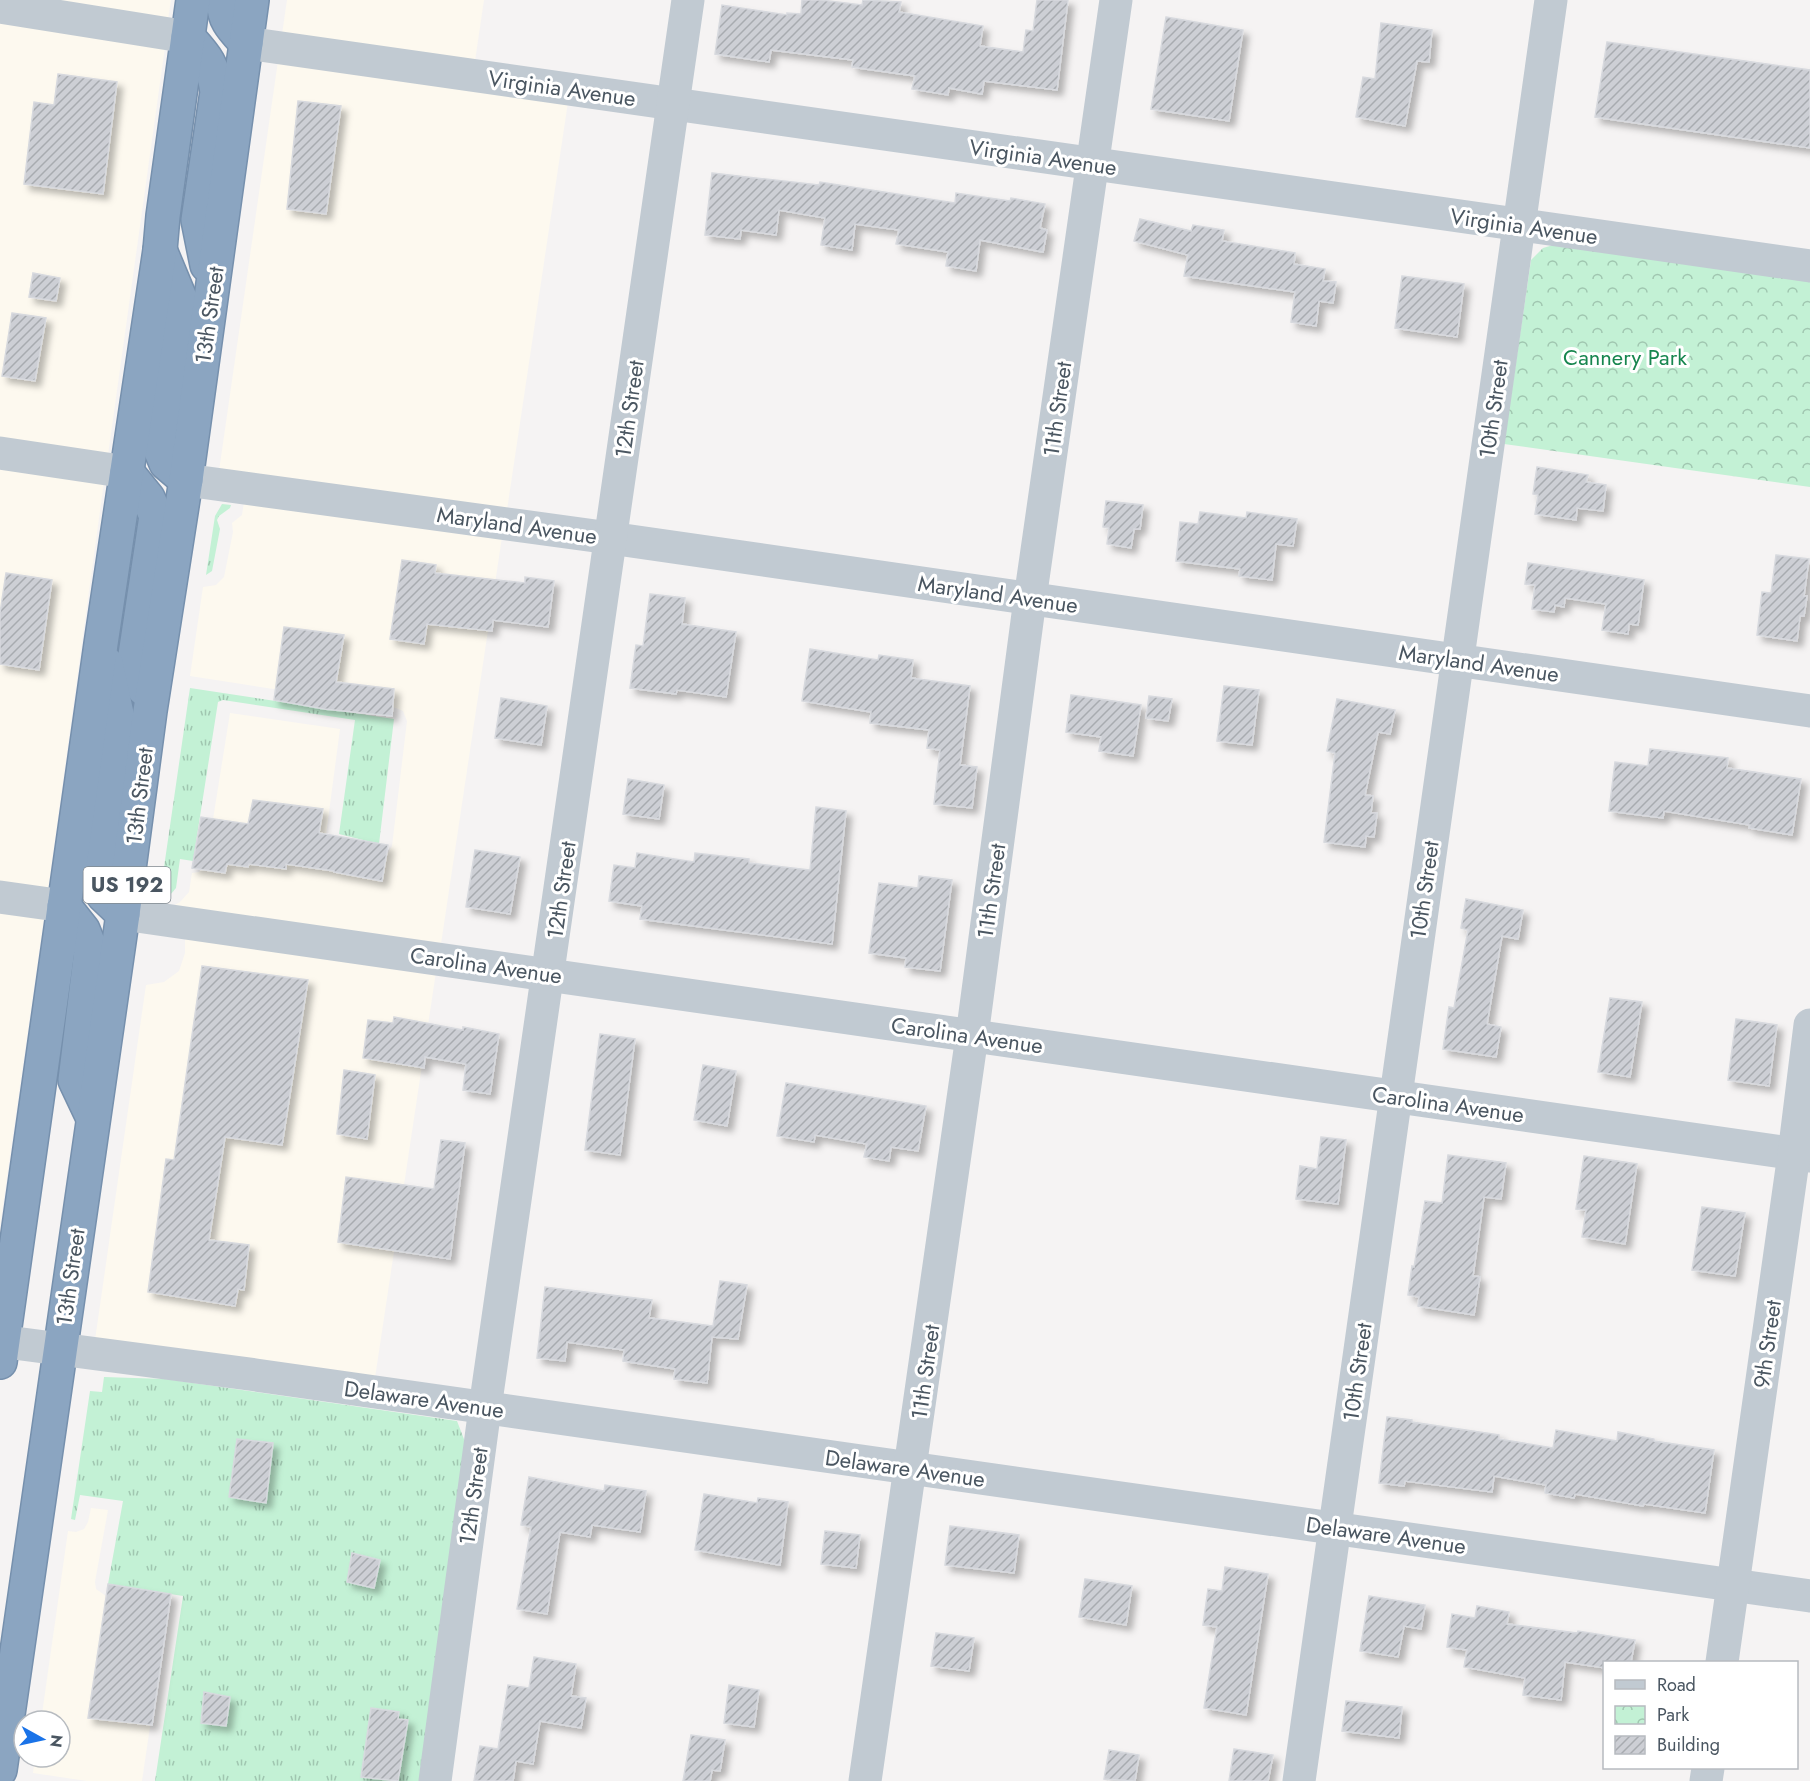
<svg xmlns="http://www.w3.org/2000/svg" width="1810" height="1781" viewBox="0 0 1810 1781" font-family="Jost,sans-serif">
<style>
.commercial{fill:#fdf9ef}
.grass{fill:url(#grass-tufts)}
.park{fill:url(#park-crowns)}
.building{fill:url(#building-hatch);stroke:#d7d9de;stroke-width:1.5;filter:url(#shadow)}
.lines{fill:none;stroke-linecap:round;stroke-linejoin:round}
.highway-casing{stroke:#7690ad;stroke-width:36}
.minor{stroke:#c1cad2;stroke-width:33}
.highway{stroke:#8ba5c1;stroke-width:33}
.labels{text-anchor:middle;stroke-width:6;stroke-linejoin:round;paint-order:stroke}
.shield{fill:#fff;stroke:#808990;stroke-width:1.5}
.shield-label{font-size:21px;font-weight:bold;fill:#4a5661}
.street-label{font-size:22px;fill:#4a5661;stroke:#fff}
.park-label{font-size:22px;fill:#17864f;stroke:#fff}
</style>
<defs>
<pattern id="grass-tufts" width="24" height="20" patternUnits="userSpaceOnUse" patternTransform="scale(1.5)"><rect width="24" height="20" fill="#c3f1d5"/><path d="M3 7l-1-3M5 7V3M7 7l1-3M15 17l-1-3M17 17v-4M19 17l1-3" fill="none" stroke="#a0c6b0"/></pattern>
<pattern id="park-crowns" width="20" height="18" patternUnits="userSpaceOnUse" patternTransform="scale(1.5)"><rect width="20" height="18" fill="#c3f1d5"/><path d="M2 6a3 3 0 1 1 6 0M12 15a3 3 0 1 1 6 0" fill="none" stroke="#a0c6b0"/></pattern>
<pattern id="building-hatch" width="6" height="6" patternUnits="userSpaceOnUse" patternTransform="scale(1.5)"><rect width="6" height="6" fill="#cdcfd5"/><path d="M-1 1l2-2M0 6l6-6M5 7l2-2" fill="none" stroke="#a8abb0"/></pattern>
<filter id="shadow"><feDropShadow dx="5.5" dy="5.5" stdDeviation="3" flood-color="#0004"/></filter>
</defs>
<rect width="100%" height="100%" fill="#f5f3f3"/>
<!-- commercial -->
<g class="commercial">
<polygon points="42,0 171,0 168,20"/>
<polygon points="287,0 484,0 475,61 282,34"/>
<polygon points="0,21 165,47 108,455 0,439"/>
<polygon points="278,61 568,102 507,510 219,471"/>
<polygon points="0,467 104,482 48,890 0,883"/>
<polygon points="244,502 502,537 441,944 173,906 180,902 189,892 192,873 199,872 206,863 230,713 340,729 326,835 380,856 388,853 392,846 407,721 403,711 396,708 190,676 203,587 216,585 224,577 233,532 232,523 242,515"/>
<polygon points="0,911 44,917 0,1226"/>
<polygon points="185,936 436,972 375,1378 95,1340 146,985 164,982 179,971 185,953"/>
<polygon points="91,1508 108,1510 95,1582 96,1589 106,1596 168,1605 142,1781 87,1781 33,1773 35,1757 60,1757 60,1721 41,1721 68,1531 76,1532 84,1529 88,1522"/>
</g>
<!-- grass -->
<g class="grass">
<polygon points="222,504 231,505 230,508 219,516 217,520 220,529 212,571 206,575 215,516"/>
<polygon points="190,688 394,719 379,844 339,834 355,720 223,700 218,702 193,861 180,859 176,888 170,895 163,891 162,881"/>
<polygon points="104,1377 165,1379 457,1421 467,1447 422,1781 155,1781 183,1596 108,1584 123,1501 80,1495 75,1520 71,1519 90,1391 102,1392"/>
</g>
<!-- park -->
<polygon class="park" points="1560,243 1810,279 1810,487 1504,444 1531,260 1543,248"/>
<!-- building -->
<g class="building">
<polygon points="802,0 821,0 862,5 863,0 901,2 899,12 983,26 980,46 1023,52 1026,30 1033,31 1037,0 1068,0 1057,90 984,81 982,94 949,88 948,95 912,89 915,76 852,67 853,60 771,50 769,62 715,54 722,5 787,15 787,13 801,14"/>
<polygon points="1166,17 1243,30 1229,121 1151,109"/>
<polygon points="1381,23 1432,30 1429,62 1417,61 1405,126 1356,117 1363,77 1375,79"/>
<polygon points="1607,42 1810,70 1810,148 1595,117"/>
<polygon points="58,74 117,82 103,194 24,184 34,102 54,105"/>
<polygon points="298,101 341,106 326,214 287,209"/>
<polygon points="712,173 819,185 820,182 955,203 956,193 1010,201 1011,198 1045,204 1040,228 1047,230 1043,252 980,240 976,271 946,266 948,252 896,244 899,230 855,224 852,250 821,245 825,218 779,210 776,235 741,230 740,239 705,235"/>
<polygon points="1140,219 1191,231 1193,225 1224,230 1222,241 1295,253 1294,264 1325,269 1323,281 1336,282 1333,303 1319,301 1316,326 1291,322 1295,292 1184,276 1188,255 1134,241"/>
<polygon points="33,273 60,278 56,301 29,297"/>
<polygon points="1402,276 1464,284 1457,337 1395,328"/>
<polygon points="12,313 46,318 35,381 2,376"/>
<polygon points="1537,467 1588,475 1586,482 1606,485 1603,511 1577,508 1576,520 1535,514 1538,495 1533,494"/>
<polygon points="1106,501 1143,505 1140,529 1134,529 1131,548 1107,544 1109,528 1103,527"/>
<polygon points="1200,512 1246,518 1247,512 1297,519 1293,546 1276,544 1272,580 1239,576 1240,569 1176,561 1180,522 1198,524"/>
<polygon points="1776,555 1809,559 1804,596 1807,596 1804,616 1800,616 1797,641 1757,635 1762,592 1771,593"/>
<polygon points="402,560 436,565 435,573 525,583 525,577 554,581 548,627 493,620 492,631 427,624 424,644 390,639"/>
<polygon points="1528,563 1644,580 1638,625 1629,624 1628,634 1602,630 1606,604 1565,598 1564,607 1555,605 1554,612 1532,609 1535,585 1525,584"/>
<polygon points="6,573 52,580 39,670 0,664 0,613"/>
<polygon points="650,594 685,598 682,624 736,632 726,697 677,690 676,694 630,688 636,645 643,646"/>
<polygon points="284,627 344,635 336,682 394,689 392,716 324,709 274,700"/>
<polygon points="810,649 878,660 879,655 913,660 911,678 970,686 960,765 977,767 972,808 934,804 940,750 927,748 929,730 870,723 871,712 802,701"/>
<polygon points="1224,686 1259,690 1252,745 1217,741"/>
<polygon points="1071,695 1141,705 1133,756 1099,751 1101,737 1066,732"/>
<polygon points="1149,696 1172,699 1168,721 1146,718"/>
<polygon points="501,698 547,706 541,745 495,738"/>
<polygon points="1337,699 1395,710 1390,734 1378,732 1365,795 1373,796 1371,813 1377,813 1374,837 1366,836 1365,847 1324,842 1335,753 1327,751"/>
<polygon points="1650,749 1728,758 1727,768 1801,779 1792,835 1749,828 1750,825 1664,811 1663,818 1609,811 1615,762 1648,766"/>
<polygon points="628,779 664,785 659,819 623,814"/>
<polygon points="253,800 323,809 319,833 388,845 382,881 334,872 334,871 286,864 286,869 249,864 248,867 227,864 225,873 192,868 201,817 248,824"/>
<polygon points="816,807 846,811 832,944 640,919 642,906 609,901 614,865 635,868 637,853 694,862 695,853 749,859 749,863 810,870"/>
<polygon points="475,850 520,857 510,914 466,907"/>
<polygon points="919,876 952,880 940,971 905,967 906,958 869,953 879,883 918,888"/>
<polygon points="1466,899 1523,910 1518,939 1502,936 1487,1024 1501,1027 1496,1057 1443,1049 1449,1007 1454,1008 1468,930 1461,928"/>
<polygon points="202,966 308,980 282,1145 225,1137 209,1240 249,1245 244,1290 238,1289 235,1306 148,1292 166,1159 174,1160"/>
<polygon points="1610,998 1642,1002 1630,1077 1598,1072"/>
<polygon points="394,1017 463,1030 463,1027 499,1034 490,1094 463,1090 466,1064 425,1057 424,1068 363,1058 368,1020 393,1023"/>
<polygon points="1736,1019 1777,1025 1769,1086 1728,1080"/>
<polygon points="600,1034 635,1039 620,1155 585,1150"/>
<polygon points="703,1065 736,1071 727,1126 694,1120"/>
<polygon points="344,1070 375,1075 367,1139 337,1134"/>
<polygon points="786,1083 926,1106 918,1151 891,1147 889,1161 864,1157 867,1144 815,1135 814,1142 777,1136"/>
<polygon points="1321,1137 1346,1140 1338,1204 1296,1199 1300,1166 1317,1169"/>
<polygon points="441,1140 465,1143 450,1259 338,1242 346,1177 434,1189"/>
<polygon points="1448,1155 1506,1163 1501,1199 1484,1197 1473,1276 1480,1277 1474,1315 1418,1306 1419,1297 1408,1295 1412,1266 1414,1267 1425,1201 1442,1203"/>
<polygon points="1584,1156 1637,1164 1625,1244 1582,1237 1586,1210 1576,1209"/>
<polygon points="1702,1207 1745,1213 1735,1276 1692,1270"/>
<polygon points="720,1281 747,1285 738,1339 712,1337 707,1383 674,1379 675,1369 623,1361 624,1350 567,1342 565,1361 537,1358 545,1287 652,1300 649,1318 713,1326"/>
<polygon points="1387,1417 1412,1420 1412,1422 1499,1435 1499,1439 1553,1448 1556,1430 1617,1441 1618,1432 1654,1439 1654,1441 1714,1450 1705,1513 1644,1504 1643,1506 1575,1494 1574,1498 1545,1493 1546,1485 1494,1476 1492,1492 1405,1481 1404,1486 1379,1483"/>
<polygon points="237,1439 273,1443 266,1503 229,1497"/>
<polygon points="529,1477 604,1491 605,1485 646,1491 640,1532 592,1525 590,1537 560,1532 547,1614 517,1609 531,1527 521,1525"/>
<polygon points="704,1494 757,1503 758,1498 788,1502 780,1565 695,1550"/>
<polygon points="950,1526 1019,1535 1014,1573 945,1565"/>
<polygon points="825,1531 860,1535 856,1568 821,1564"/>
<polygon points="352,1553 380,1560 374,1588 347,1582"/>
<polygon points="1225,1567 1268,1574 1246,1715 1204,1708 1217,1627 1203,1625 1208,1589 1222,1591"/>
<polygon points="1085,1579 1132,1586 1126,1625 1079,1617"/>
<polygon points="108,1584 171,1594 152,1725 88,1718"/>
<polygon points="1369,1596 1425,1605 1421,1629 1404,1626 1398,1657 1360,1651"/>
<polygon points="1477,1606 1509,1612 1507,1624 1577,1633 1578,1631 1635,1640 1631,1662 1605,1662 1605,1668 1565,1662 1561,1700 1523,1695 1525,1678 1464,1667 1467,1650 1447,1647 1452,1614 1475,1618"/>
<polygon points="936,1633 974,1638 969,1671 931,1666"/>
<polygon points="534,1657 576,1664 571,1696 586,1698 581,1728 540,1721 533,1764 516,1761 513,1781 474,1781 480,1746 498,1749 508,1685 529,1688"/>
<polygon points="729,1685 759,1690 754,1727 724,1723"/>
<polygon points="204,1692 230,1697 226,1726 201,1723"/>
<polygon points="1346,1701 1402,1707 1399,1738 1342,1731"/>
<polygon points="371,1708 399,1712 398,1719 408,1720 398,1781 361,1777"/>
<polygon points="691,1735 725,1740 720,1771 712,1770 710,1781 683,1781"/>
<polygon points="1234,1749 1273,1755 1268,1781 1229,1781"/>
<polygon points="1109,1750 1139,1755 1135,1781 1104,1779"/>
</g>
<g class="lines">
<defs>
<g id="highway">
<path d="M 224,0 C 222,19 234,30 246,43"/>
<path d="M 188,37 C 206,57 213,64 217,92 L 198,220 L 207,265"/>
<polyline points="160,250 180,298 158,444 166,463 186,480"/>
<polyline points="127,472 148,498 156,516 135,655 144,689"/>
<polyline points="106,663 119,723 98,878 103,895 123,914"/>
<polyline points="64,906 83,930 91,950 75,1080 93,1118"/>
<polyline points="0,1362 101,644 160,250 163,216 193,0"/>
<polyline points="0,1770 123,914 150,711 186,480 252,0"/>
</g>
</defs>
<!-- highway casing -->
<use href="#highway" class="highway-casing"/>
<!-- minor -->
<g class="minor">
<polyline points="0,7 188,37"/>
<polyline points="246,43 1810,266"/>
<polyline points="0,453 127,472"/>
<polyline points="186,480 610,538 1810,711"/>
<polyline points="0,897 64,906"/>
<polyline points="123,914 1810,1156"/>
<polyline points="0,1341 256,1375 1810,1596"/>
<polyline points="1722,1662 1794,1154 1810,1025"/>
<polyline points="435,1781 485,1408 688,0"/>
<polyline points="865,1781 972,1036 1030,599 1116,0"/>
<polyline points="1299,1781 1551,0"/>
<polyline points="1706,1781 1708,1768"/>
</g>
<!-- highway -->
<use href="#highway" class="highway"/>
</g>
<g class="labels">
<!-- shield labels -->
<rect class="shield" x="83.5" y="867" width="87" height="36" rx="4.5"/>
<g class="shield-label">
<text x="127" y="892">US 192</text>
</g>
<!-- street labels -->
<g class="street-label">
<text transform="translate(562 88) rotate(8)" y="8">Virginia Avenue</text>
<text transform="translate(1043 157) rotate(8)" y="8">Virginia Avenue</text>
<text transform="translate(1524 226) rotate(8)" y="8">Virginia Avenue</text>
<text transform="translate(209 315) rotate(-82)" y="8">13th Street</text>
<text transform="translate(629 409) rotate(-82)" y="8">12th Street</text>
<text transform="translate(1057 409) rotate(-82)" y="8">11th Street</text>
<text transform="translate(1493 409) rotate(-82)" y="8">10th Street</text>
<text transform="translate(517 525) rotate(8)" y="8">Maryland Avenue</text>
<text transform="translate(998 594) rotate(8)" y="8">Maryland Avenue</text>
<text transform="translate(1479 663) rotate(8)" y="8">Maryland Avenue</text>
<text transform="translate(139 796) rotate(-83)" y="8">13th Street</text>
<text transform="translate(561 890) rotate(-82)" y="8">12th Street</text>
<text transform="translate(1424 890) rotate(-82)" y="8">10th Street</text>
<text transform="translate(991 891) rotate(-82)" y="8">11th Street</text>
<text transform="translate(486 965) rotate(8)" y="8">Carolina Avenue</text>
<text transform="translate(967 1035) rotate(8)" y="8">Carolina Avenue</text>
<text transform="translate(1448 1104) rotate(8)" y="8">Carolina Avenue</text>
<text transform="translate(70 1277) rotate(-82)" y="8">13th Street</text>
<text transform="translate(1767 1344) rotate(-82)" y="8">9th Street</text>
<text transform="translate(925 1372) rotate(-82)" y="8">11th Street</text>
<text transform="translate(1357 1372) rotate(-82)" y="8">10th Street</text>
<text transform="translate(424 1399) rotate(8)" y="8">Delaware Avenue</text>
<text transform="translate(905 1468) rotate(8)" y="8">Delaware Avenue</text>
<text transform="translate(473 1496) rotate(-82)" y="8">12th Street</text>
<text transform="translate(1386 1535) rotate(8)" y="8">Delaware Avenue</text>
</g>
<!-- park labels -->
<g class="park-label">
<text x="1625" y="365">Cannery Park</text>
</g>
</g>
<!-- legend -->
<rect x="1603" y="1661" width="195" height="108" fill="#ffffff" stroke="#b7bbc0" stroke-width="1.5"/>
<rect x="1615" y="1680" width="30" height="9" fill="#c1cad2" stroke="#b7bbc0" stroke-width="1.5"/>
<text x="1657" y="1691" font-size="18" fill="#4a5661">Road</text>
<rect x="1615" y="1706" width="30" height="18" fill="url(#park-crowns)" stroke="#b7bbc0" stroke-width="1.5"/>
<text x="1657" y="1721" font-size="18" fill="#4a5661">Park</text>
<rect x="1615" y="1736" width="30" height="18" fill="url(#building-hatch)" stroke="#b7bbc0" stroke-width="1.5"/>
<text x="1657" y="1751" font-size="18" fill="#4a5661">Building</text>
<!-- north arrow -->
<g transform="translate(42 1739) rotate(98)"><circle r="28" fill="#ffffff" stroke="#b7bbc0" stroke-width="1.5"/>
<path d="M0-4.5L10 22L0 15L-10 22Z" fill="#1a73e8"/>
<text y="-9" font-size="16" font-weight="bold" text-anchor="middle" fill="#4a5661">N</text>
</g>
</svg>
